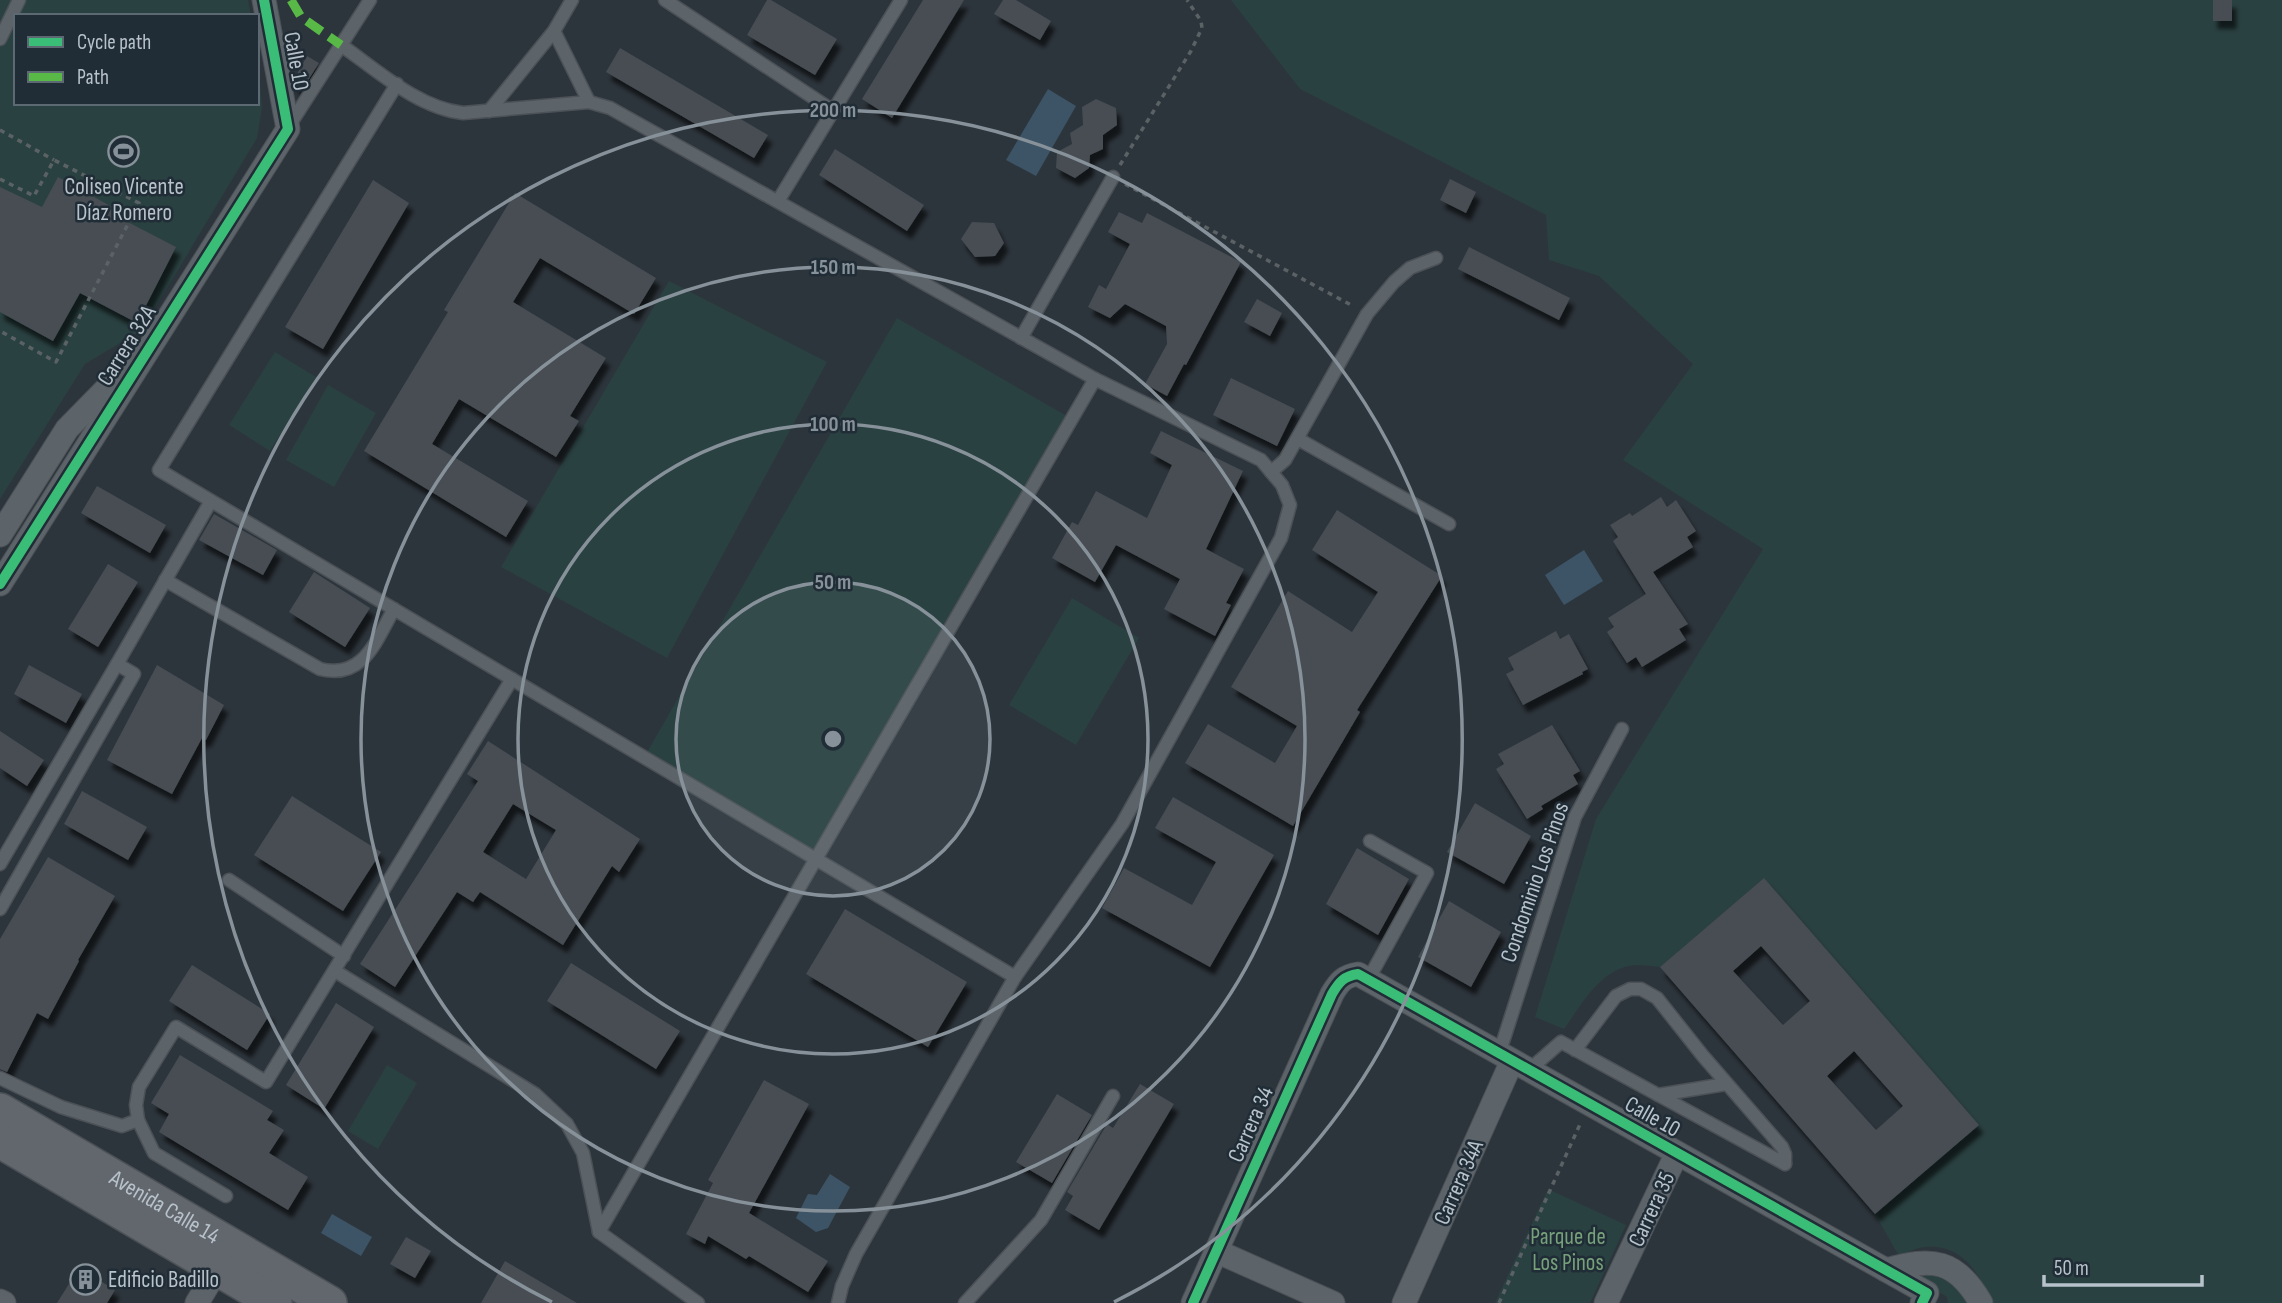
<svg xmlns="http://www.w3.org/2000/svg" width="2282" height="1303" viewBox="0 0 2282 1303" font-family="'Sofia Sans Condensed',sans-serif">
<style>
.green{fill:#2a4141}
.water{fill:#3c5466}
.building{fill:#464d53;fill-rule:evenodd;filter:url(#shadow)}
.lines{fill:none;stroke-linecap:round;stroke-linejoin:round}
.service-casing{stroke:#4b5156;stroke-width:15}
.minor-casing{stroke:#4b5156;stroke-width:25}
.secondary-casing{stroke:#4b5156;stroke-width:36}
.path{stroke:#5b6266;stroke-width:3.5;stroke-dasharray:5 5;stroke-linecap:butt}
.service{stroke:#5d6469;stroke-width:12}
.minor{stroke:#5d6469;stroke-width:23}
.secondary{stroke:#62676d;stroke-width:33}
.quiet{stroke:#58b947;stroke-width:9;stroke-dasharray:18 9;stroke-linecap:butt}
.cycleway-casing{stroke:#202d37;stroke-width:15}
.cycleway{stroke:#3abd76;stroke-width:10}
.ring{fill:none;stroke:#879199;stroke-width:3.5}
.labels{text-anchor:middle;stroke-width:5;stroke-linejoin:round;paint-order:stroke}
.street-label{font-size:23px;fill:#b8c2cb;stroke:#202d37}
.poi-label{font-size:23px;fill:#b8c2cb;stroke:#202d37}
.park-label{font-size:23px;fill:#77a17a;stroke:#202d37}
.centre{fill:#879199;stroke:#202d37;stroke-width:3.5}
.ring-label{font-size:21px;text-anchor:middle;font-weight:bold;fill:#879199;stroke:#202d37;stroke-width:5;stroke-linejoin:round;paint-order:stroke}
</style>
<defs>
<filter id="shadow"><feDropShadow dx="4.5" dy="8" stdDeviation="2" flood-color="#0009"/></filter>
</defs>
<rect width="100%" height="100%" fill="#2d353c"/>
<!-- green -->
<g class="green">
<polygon points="0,0 248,0 251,16 16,16 16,103 257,103 257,47 262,107 257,138 142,330 85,364 0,499"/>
<path d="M 1231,0 L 2282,0 L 2282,1303 L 1993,1303 C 1979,1274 1963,1244 1926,1247 C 1917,1247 1907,1253 1899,1256 L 1875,1214 L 1979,1125 L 1764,878 L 1660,967 C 1652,966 1645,965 1637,965 C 1602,966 1582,1004 1564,1029 L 1535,1017 L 1596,819 L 1763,549 L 1623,460 L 1693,364 L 1599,276 L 1549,260 L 1546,215 L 1300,89 Z"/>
<polygon points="669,281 827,362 667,658 501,567"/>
<polygon points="897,318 1072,419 821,855 646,754"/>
<polygon points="275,352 316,377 270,451 229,425"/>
<polygon points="328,385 376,413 334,487 286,460"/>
<polygon points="1072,598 1139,638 1076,745 1009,705"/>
<polygon points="387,1065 417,1083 378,1149 348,1131"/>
<polygon points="1548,1189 1626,1225 1590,1303 1495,1303"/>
<polygon points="1922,1273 1949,1276 1970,1303 1948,1303 1947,1297 1914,1276"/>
</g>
<!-- water -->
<g class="water">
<polygon points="1048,89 1076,106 1036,176 1006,160"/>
<polygon points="1584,550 1603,581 1564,605 1545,575"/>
<polygon points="830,1174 850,1187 828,1228 816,1232 796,1218 808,1194 817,1195"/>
<polygon points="332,1214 372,1237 361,1256 321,1233"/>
</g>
<!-- building -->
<g class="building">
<polygon points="767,0 771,0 837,39 815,75 747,35"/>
<polygon points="923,0 964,0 892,118 862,99"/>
<polygon points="1003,0 1016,0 1051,21 1040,40 994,14"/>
<rect x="2213" y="0" width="19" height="21"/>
<polygon points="620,48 768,135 754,158 606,72"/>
<polygon points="307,56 319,63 302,90 294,85 293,81"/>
<polygon points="1096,99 1116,108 1117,125 1103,135 1103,149 1090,155 1089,168 1075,178 1056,168 1057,152 1072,144 1070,133 1083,125 1082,107"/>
<polygon points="835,149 924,205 907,231 819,175"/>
<polygon points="58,177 123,213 120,218 176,247 137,323 80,293 53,341 0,312 0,187 42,207"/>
<polygon points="1450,179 1476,192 1466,213 1440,200"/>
<polygon points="373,180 409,203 323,349 285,327"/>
<polygon points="515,193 656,278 634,314 540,258 513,302 606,358 570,416 579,421 556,457 459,399 432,444 528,501 506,537 364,451 448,312 444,310"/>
<polygon points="1119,212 1142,223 1147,213 1241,262 1186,365 1184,364 1167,396 1145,384 1167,344 1166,326 1125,304 1110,318 1088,307 1099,285 1106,289 1130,244 1108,232"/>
<polygon points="972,222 994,223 1004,243 995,256 975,257 961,239"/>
<polygon points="1469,247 1570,298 1559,320 1458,269"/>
<polygon points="1257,299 1282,313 1270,336 1244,322"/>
<polygon points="1231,378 1295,409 1277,446 1213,415"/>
<polygon points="1161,431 1243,471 1206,549 1244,569 1226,603 1231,605 1215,636 1164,609 1180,579 1116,545 1095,582 1052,558 1072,522 1078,525 1096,491 1147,518 1172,465 1150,453"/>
<polygon points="97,486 166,525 150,553 81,513"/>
<polygon points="1661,497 1667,507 1676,500 1696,531 1687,537 1693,547 1653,572 1688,624 1679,629 1686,640 1642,667 1636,657 1627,663 1607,632 1614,627 1608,618 1646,594 1613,541 1618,537 1610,525 1630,513 1632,516"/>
<polygon points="1337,510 1442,576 1357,710 1360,712 1293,826 1185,763 1208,724 1275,763 1297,726 1231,687 1288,591 1352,632 1378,592 1312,550"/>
<polygon points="214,514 277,550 263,575 199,540"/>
<polygon points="108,564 138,582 98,647 68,629"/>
<polygon points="314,572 370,608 345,647 289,612"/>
<polygon points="1556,631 1560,639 1569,634 1588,669 1582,672 1583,674 1523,705 1506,674 1514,670 1508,658"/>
<polygon points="29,665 82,694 66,723 14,694"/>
<polygon points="157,665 224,705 206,740 202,738 172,794 107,760"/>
<polygon points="1552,725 1580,771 1573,775 1578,784 1541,806 1543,809 1527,819 1496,769 1504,764 1498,754"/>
<polygon points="0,731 44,760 27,786 0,768"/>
<path d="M 488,741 L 640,839 L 619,872 L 612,866 L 563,945 L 480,892 L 473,902 L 457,892 L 395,987 L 360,964 L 478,781 L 467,774 ZM 513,804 L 556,830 L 526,879 L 483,852 Z"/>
<polygon points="82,791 147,827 128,860 64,824"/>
<polygon points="292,796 381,852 343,911 254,855"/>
<polygon points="1173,797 1274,855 1210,967 1102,908 1124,868 1192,905 1216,862 1155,828"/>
<polygon points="1475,803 1531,836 1504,884 1447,852"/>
<polygon points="1357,848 1409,879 1378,935 1326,904"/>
<polygon points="48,857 115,896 78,960 79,961 48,1019 37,1013 7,1072 0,1069 0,939"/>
<path d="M 1764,878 L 1979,1125 L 1875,1214 L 1660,967 ZM 1761,946 L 1810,1001 L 1783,1025 L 1733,971 ZM 1854,1051 L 1903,1106 L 1876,1130 L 1827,1076 Z"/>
<polygon points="1449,901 1501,932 1471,987 1418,957"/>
<polygon points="845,909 967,982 928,1047 806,974"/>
<polygon points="571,963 680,1031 656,1069 547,1001"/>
<polygon points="192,965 270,1014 247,1050 169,1001"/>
<polygon points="336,1003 374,1027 324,1109 286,1085"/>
<polygon points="180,1055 273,1111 267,1120 284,1130 269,1153 308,1177 288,1210 159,1132 169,1114 151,1103"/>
<polygon points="764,1080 809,1104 749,1213 828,1261 808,1292 749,1256 746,1259 708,1236 705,1244 686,1234 713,1183 708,1180"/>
<polygon points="1140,1084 1174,1104 1099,1230 1065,1210 1073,1196 1067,1192 1107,1124 1113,1128"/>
<polygon points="1057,1094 1092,1115 1052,1183 1016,1162"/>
<polygon points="406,1237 431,1251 415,1278 390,1264"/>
<polygon points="505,1261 577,1303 481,1303"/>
<polygon points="79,1268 115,1290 107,1303 57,1303"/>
</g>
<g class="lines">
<defs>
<g id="service">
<polyline points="665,0 832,110"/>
<polyline points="554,31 589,102"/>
<polyline points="0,39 19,0"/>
<path d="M 341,45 C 378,71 418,108 463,113 L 589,102 L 610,108 L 1095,379 L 1261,460 L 1282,485 L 1290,505 L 1281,538 L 1122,824 L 1015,977 L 856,1254 L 842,1286 L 838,1303"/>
<polyline points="397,84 159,470 1015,977"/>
<polyline points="489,111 554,31 572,0"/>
<polyline points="289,126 370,0"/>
<polyline points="778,201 901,0"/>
<polyline points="1021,338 1113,177"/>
<polyline points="1298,439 1449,524"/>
<polyline points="1271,472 1285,460 1367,314 1394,282 1410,268 1436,258"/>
<path d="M 165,580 L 320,669 C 364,680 376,640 394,609"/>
<polyline points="0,864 117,664"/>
<polyline points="229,880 344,956"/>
<polyline points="0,909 134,674 117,664 211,501"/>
<polyline points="335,971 535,1094 567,1124 583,1153 599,1232 698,1303"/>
<polyline points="1368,980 1427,873 1370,841"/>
<polyline points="1575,1050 1616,996 1630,989 1641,989 1657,998 1703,1056 1782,1147 1785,1154 1785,1164"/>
<polyline points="1499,1054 1575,817 1622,729"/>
<polyline points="1529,1070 1561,1042 1785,1164"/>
<polyline points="0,1078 61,1107 122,1126 138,1120"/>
<polyline points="1658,1095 1726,1084"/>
<polyline points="226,1196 154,1153 138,1120 136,1105 139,1087 176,1027 266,1082 512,679"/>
<polyline points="599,1232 1095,379"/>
<polyline points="965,1303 1041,1220 1113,1096"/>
</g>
<g id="minor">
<polyline points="0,535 67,429 120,375"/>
<polyline points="0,584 288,129 264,0"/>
<polyline points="1216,1251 1333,1303"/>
<path d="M 1886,1270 C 1932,1257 1956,1259 1981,1303"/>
<polyline points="0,1301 4,1303"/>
<polyline points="197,1303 224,1258"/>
<path d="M 1193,1303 L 1332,994 C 1339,982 1344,976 1358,974 L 1927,1293 L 1922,1303"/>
<polyline points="1404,1303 1512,1061"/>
<polyline points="1606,1303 1677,1153"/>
</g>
<g id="secondary">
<path id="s1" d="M 0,1110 L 330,1303"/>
<polyline points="0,1141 275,1303"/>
</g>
</defs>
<!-- service casing -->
<use href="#service" class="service-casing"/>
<!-- minor casing -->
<use href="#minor" class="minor-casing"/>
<!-- secondary casing -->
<use href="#secondary" class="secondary-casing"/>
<!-- path -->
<g class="path">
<polyline points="0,130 54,160"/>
<polyline points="1120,165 1191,51 1202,28 1201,21 1187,0"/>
<polyline points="0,179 34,196 54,160 139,203 56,362 0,331"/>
<polyline points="1125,184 1353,306"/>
<polyline points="1499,1303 1581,1122"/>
</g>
<!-- service -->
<use href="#service" class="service"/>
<!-- minor -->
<use href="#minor" class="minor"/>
<!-- secondary -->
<use href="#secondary" class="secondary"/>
<!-- quiet -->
<polyline class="quiet" points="291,0 301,17 341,45"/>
<defs>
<g id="cycleway">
<polyline points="0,584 288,129 264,0"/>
<path d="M 1193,1303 L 1332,994 C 1339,982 1344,976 1358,974 L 1927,1293 L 1922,1303"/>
</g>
</defs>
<!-- cycleway casing -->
<use href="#cycleway" class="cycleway-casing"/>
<!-- cycleway -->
<use href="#cycleway" class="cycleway"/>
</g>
<!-- distance rings -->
<circle cx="833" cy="739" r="157" fill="#879199" fill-opacity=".12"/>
<g class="ring">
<circle cx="833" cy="739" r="157"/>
<circle cx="833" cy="739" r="315"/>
<circle cx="833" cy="739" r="472"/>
<path d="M552 1302A629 629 0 1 1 1114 1302"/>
</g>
<!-- icons -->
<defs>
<symbol id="stadium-ring" viewBox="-11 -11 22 22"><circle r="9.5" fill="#202d37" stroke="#879199" stroke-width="1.5"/><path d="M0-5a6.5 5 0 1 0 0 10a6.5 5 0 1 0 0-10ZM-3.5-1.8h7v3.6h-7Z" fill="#879199"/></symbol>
<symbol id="building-ring" viewBox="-11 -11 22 22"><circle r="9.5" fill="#202d37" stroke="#879199" stroke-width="1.5"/><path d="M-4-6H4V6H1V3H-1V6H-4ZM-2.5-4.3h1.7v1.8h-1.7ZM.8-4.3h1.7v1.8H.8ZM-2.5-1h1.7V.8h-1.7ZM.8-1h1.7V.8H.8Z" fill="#879199"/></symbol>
</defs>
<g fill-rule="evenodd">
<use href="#stadium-ring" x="106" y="134" width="35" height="35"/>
<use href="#building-ring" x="68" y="1262" width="35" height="35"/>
</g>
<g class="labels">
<!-- street labels -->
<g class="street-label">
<text transform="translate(297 61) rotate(80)" y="8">Calle 10</text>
<text transform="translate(126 345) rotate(-58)" y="8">Carrera 32A</text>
<text transform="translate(1534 882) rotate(-71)" y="8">Condominio Los Pinos</text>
<text transform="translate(1653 1116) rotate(29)" y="8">Calle 10</text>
<text transform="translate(1250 1124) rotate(-66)" y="8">Carrera 34</text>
<text transform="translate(1458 1182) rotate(-66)" y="8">Carrera 34A</text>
<text dy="8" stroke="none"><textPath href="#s1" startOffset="191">Avenida Calle 14</textPath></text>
<text transform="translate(1651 1209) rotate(-65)" y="8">Carrera 35</text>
</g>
<!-- poi labels -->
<g class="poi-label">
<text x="124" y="194">Coliseo Vicente<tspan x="124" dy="26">Díaz Romero</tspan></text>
<text x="108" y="1287" text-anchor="start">Edificio Badillo</text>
</g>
<!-- park labels -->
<g class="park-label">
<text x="1568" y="1244">Parque de<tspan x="1568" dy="26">Los Pinos</tspan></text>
</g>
</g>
<circle cx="833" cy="739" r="10" class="centre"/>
<g class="ring-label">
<text x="833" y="117">200 m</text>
<text x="833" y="274">150 m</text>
<text x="833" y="431">100 m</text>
<text x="833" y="589">50 m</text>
</g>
<!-- legend -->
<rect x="14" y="14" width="245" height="91" fill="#202d37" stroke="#5d6972" stroke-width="2"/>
<rect x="28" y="37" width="35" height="10" fill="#3abd76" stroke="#5d6972" stroke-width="2"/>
<text x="77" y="49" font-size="21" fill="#b8c2cb">Cycle path</text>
<rect x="28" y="72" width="35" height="10" fill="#58b947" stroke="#5d6972" stroke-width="2"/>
<text x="77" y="84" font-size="21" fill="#b8c2cb">Path</text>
<!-- scale -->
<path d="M2044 1275v10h158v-10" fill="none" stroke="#b8c2cb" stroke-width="3.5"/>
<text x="2054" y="1275" font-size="21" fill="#b8c2cb" stroke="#202d37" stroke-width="5" paint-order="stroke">50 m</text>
</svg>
